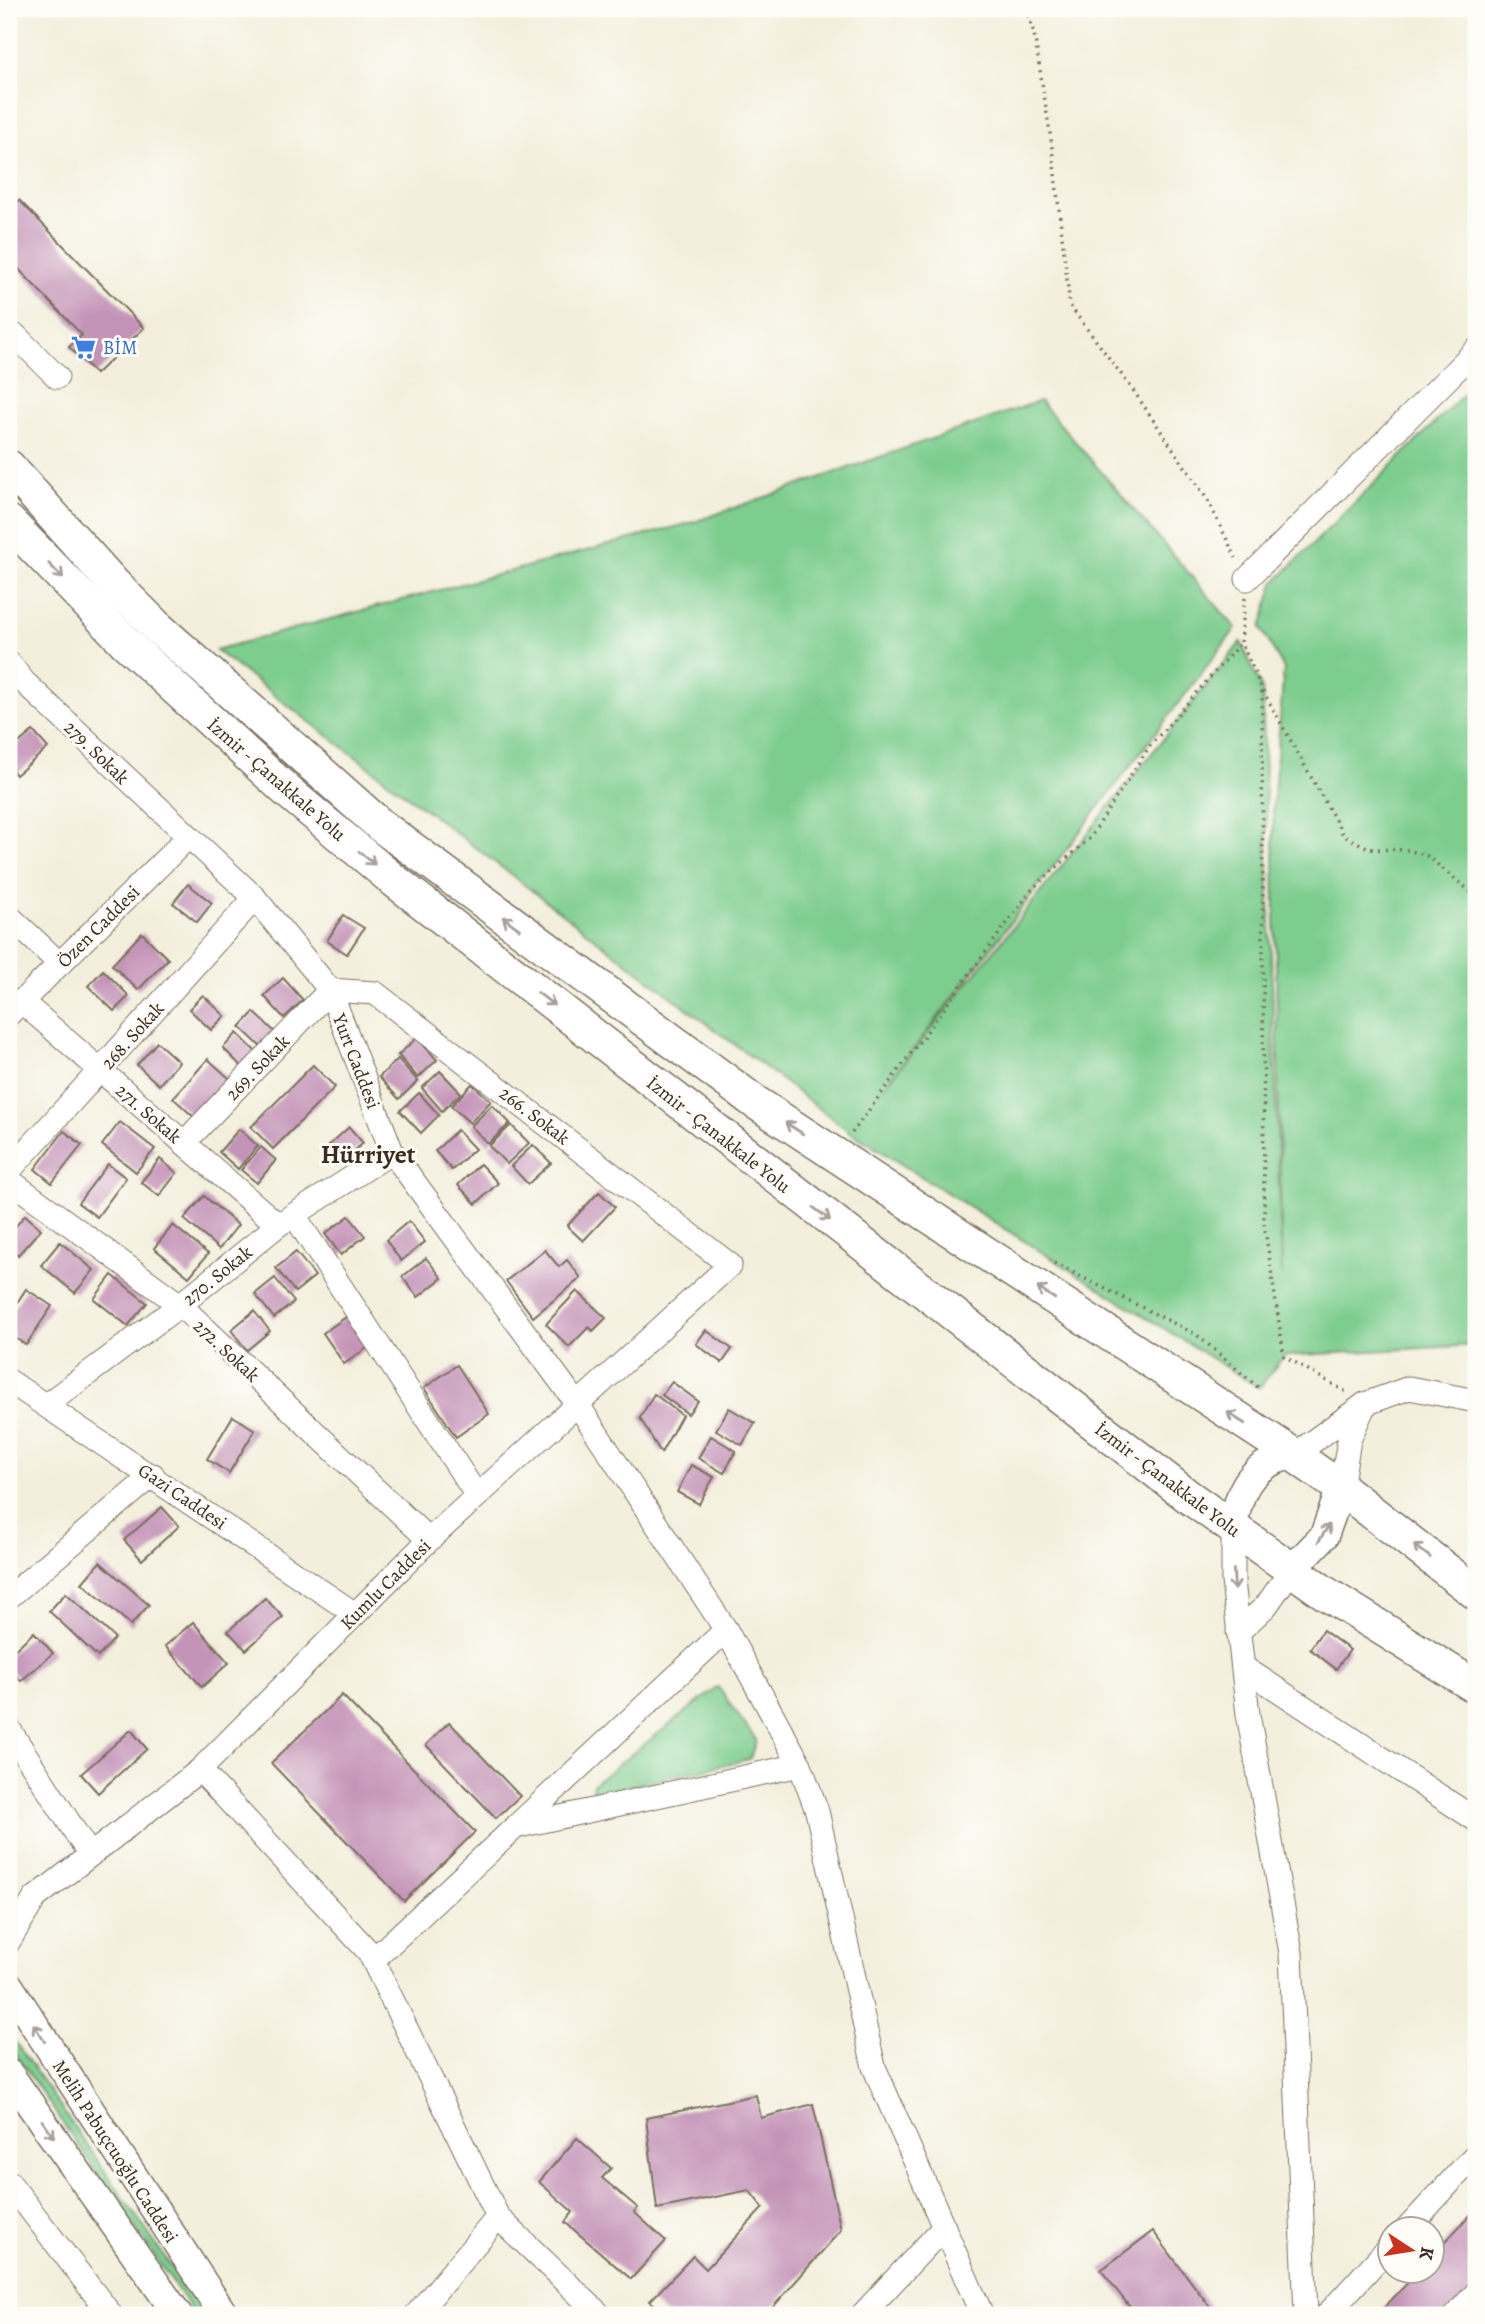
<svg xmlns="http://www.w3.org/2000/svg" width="1485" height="2324" viewBox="0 0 1485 2324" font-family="Alegreya,serif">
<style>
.green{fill:#7dcd8e;stroke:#5c7c56;stroke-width:2}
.building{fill:#c494b8}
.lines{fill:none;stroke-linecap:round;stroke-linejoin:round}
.minor-casing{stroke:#7b6f60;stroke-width:25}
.major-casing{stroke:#7b6f60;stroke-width:31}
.highway-casing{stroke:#7b6f60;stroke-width:36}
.path{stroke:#7b6f60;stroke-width:3.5;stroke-dasharray:2 5;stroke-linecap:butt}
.minor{stroke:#fff;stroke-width:23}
.major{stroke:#fff;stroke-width:28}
.highway{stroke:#fff;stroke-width:33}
.oneway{stroke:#a79f9a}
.labels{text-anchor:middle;stroke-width:6;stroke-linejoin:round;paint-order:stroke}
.shop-label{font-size:19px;fill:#366cbe;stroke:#fdfcf7;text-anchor:start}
.street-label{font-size:19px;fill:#3b2a1e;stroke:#fdfcf7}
.district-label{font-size:26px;font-weight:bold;fill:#3b2a1e;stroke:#fdfcf7}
</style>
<rect width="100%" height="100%" fill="#fdfcf7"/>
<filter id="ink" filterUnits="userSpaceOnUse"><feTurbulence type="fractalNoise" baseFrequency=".0143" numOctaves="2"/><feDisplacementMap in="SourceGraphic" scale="14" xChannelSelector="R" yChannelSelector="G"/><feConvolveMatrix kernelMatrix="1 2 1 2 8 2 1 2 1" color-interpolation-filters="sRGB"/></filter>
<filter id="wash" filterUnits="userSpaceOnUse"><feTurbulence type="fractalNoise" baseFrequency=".00686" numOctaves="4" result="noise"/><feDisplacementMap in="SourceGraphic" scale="28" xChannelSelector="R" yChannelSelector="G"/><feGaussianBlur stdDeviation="1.57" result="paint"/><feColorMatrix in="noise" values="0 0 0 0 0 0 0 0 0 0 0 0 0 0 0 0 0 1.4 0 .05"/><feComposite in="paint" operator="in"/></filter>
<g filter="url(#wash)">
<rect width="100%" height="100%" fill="#f3efdc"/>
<!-- green -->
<g class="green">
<polygon points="1476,382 1476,1345 1284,1356 1259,1388 850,1132 215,650 694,522 1040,401 1236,628 883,1089 1241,642 1262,689 1282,1276 1273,806 1284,669 1261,628 1274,583"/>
<polygon points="718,1687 756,1740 750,1759 599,1793 592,1790 593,1784"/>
<polygon points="9,2033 205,2315 195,2315 9,2045"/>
</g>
<g id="blocks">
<!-- building -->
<g class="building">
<polygon points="19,200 144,328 96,374 69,347 82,335 9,259 9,210"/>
<polygon points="33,731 48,748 16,775 9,766 9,751"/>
<polygon points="188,884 212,903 197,922 173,903"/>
<polygon points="343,915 364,928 347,954 327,941"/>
<polygon points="142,933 168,959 138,990 112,965"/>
<polygon points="103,970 129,996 114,1011 88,986"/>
<polygon points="283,978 303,1000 284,1018 264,996"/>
<polygon points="203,995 225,1016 211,1030 189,1009"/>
<polygon points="254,1012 276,1033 262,1048 240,1027"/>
<polygon points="237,1033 258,1054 244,1069 223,1048"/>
<polygon points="417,1038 437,1060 418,1078 398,1055"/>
<polygon points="157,1042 179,1062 159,1085 137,1065"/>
<polygon points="208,1059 230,1079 195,1118 173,1098"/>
<polygon points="398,1059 418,1081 399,1099 379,1077"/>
<polygon points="313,1065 335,1087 273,1149 251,1127"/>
<polygon points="440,1071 461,1093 442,1111 422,1088"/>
<polygon points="472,1084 491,1101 470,1123 451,1106"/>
<polygon points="419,1093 439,1115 421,1133 400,1111"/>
<polygon points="492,1105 510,1123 488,1144 471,1126"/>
<polygon points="120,1122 155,1149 136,1172 102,1145"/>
<polygon points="511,1125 529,1143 507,1164 489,1146"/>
<polygon points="349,1127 363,1143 339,1165 325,1149"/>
<polygon points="239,1129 258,1146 238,1169 219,1152"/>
<polygon points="457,1130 475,1149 452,1170 435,1151"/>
<polygon points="64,1131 82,1145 52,1183 35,1169"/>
<polygon points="533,1145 551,1163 528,1184 511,1166"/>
<polygon points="261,1147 276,1160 257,1183 241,1170"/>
<polygon points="160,1159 177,1173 159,1196 141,1182"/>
<polygon points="108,1164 126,1178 97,1217 78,1203"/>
<polygon points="480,1164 498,1183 476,1204 458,1185"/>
<polygon points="599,1192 615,1207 583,1241 567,1226"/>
<polygon points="204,1196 238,1225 219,1249 184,1219"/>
<polygon points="25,1215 41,1229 18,1255 9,1247 9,1234"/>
<polygon points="349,1216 365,1236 341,1255 325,1234"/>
<polygon points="409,1221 425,1242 401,1261 386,1240"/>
<polygon points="173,1225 208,1254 189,1277 154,1248"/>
<polygon points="60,1242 94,1270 75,1293 41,1265"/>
<polygon points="545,1250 559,1267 567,1260 581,1278 533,1317 506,1281"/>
<polygon points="296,1252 315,1276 295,1292 276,1268"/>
<polygon points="426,1258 442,1278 418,1297 402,1277"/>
<polygon points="112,1275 147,1303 128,1326 94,1299"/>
<polygon points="275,1278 294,1302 274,1318 255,1294"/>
<polygon points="26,1289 52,1306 26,1345 9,1334 9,1315"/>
<polygon points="577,1291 606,1318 593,1331 589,1327 569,1347 546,1324"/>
<polygon points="254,1311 270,1331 247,1350 231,1330"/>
<polygon points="349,1315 370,1346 344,1364 323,1333"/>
<polygon points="706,1330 732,1349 722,1363 696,1344"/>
<polygon points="457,1365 489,1414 456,1437 424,1388"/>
<polygon points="672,1382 698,1401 688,1414 662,1395"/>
<polygon points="654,1394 682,1415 661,1453 640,1418"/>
<polygon points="729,1408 755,1423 742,1445 716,1430"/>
<polygon points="233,1416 255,1430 229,1473 207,1459"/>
<polygon points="711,1436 736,1451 724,1473 698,1458"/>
<polygon points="691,1465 714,1477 699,1504 677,1492"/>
<polygon points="162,1507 179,1526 142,1560 124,1540"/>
<polygon points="100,1562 149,1605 131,1625 82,1583"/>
<polygon points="66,1593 115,1638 98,1657 49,1611"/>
<polygon points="265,1598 283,1617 246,1650 228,1631"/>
<polygon points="193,1622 229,1663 202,1687 165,1646"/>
<polygon points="1323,1630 1350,1650 1336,1669 1310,1649"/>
<polygon points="34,1632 53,1653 21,1681 9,1668 9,1655"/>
<polygon points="342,1695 475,1832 404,1901 271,1763"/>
<polygon points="449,1722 520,1796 496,1818 426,1745"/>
<polygon points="131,1730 147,1749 98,1793 81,1774"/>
<polygon points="756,2095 761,2118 813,2104 841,2230 766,2315 666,2315 650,2301 693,2256 706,2269 763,2208 749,2190 657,2209 646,2118"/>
<polygon points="577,2138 611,2168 602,2178 638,2208 634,2212 666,2241 631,2279 565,2222 573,2212 539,2182"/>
<polygon points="1476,2209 1476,2315 1377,2315 1418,2272 1432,2272 1432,2256"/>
<polygon points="1153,2231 1216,2315 1136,2315 1101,2270"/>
</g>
</g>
</g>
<g filter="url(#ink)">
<use href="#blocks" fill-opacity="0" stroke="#7b6f60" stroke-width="2"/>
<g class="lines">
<defs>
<g id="minor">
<polyline points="16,336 57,377"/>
<polyline points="1247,579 1476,350"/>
<polyline points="9,663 24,682 255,898 330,990 392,1152 578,1405 726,1630 800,1765 817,1811 874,2067 982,2315"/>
<polyline points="9,916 60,964"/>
<polyline points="21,1001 278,1225"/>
<polyline points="9,1014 187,838"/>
<polyline points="9,1171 255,898"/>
<polyline points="9,1180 180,1305 429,1540"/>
<polyline points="294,1215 477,1496"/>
<polyline points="9,1381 355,1614"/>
<polyline points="46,1405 180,1305 278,1225 392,1152"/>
<polyline points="1294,1455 1365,1404 1409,1388 1476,1401"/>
<polyline points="1341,1488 1349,1440 1365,1404"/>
<polyline points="1233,1529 1233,1581 1248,1714 1291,1953 1306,2315"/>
<polyline points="9,1597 153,1475"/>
<polyline points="1238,1632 1266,1606 1292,1569"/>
<polyline points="1243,1667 1476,1820"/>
<polyline points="9,1729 90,1855"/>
<polyline points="200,1770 369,1952 498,2217 600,2315"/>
<polyline points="519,1826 800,1765"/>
<polyline points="9,1941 35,1898 200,1770 429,1540 730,1265 375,993 330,990 184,1143"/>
<polyline points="373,1960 726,1630"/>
<polyline points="9,2182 111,2315"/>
<polyline points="1406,2230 1476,2154"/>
<polyline points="416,2315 498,2217"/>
<polyline points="862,2315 944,2227"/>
<polyline points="1327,2315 1390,2246"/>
<polyline points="1456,2315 1476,2293"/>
</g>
<g id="major">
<path d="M 1233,1529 C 1238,1490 1251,1462 1294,1455"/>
<polyline points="1292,1569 1324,1536 1341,1488"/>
<polyline points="9,1986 224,2315"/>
<polyline points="9,2074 178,2315"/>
</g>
<g id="highway">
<polyline points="9,467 114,584 155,625 380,825 755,1102 1294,1455 1341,1488 1476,1593"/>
<polyline points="9,522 126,643 287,791 391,878 1189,1497 1325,1593 1476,1687"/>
</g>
</defs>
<!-- minor casing -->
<use href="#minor" class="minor-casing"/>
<!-- major casing -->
<use href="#major" class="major-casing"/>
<!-- highway casing -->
<use href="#highway" class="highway-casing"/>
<!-- path -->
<g class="path">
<polyline points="1026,9 1034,33 1051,139 1070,306 1133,390 1207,499 1236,558"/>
<polyline points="1245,598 1241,642 1262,689 1264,1223 1284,1356 1346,1392"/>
<polyline points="1263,691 1344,836 1371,849 1408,850 1427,856 1476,896"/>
<polyline points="852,1133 1033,888 1090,838 1149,747 1241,642"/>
<polyline points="1054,1263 1197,1335 1259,1388"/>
</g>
<!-- minor -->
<use href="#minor" class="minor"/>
<!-- major -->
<use href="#major" class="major"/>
<!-- highway -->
<use href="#highway" class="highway"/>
</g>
<!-- one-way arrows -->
<defs><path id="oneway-shaft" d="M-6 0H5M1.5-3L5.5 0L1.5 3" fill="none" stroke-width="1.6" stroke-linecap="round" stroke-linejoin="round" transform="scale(1.75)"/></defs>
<g class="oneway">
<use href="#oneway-shaft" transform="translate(56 571) rotate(46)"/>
<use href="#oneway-shaft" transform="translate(367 858) rotate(40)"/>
<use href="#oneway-shaft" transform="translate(511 923) rotate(-144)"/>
<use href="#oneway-shaft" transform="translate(546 999) rotate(38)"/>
<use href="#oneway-shaft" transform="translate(794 1128) rotate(-147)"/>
<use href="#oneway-shaft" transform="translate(822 1214) rotate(38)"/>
<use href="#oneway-shaft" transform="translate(1046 1293) rotate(-147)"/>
<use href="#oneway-shaft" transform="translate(1236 1418) rotate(-147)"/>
<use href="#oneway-shaft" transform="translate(1324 1533) rotate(-58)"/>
<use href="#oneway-shaft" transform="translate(1422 1551) rotate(-142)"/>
<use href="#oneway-shaft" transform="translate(1234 1580) rotate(87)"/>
<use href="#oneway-shaft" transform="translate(39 2033) rotate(-123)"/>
<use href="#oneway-shaft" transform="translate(48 2129) rotate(55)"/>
</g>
</g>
<!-- icons -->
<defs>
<symbol id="supermarket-bare" viewBox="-9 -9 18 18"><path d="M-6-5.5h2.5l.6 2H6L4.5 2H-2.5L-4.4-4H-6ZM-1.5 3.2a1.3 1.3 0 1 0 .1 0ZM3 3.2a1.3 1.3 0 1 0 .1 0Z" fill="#3f7fe0" stroke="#fdfcf7" stroke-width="2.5" paint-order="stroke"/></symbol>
</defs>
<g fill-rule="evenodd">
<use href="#supermarket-bare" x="66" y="330" width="35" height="35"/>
</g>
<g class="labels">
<!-- shop labels -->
<g class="shop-label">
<text x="103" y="354">BİM</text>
</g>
<!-- street labels -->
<g class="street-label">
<text transform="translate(97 752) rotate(44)" y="7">279. Sokak</text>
<text transform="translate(277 779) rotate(41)" y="7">İzmir - Çanakkale Yolu</text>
<text transform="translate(98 926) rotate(-45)" y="7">Özen Caddesi</text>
<text transform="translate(132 1035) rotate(-48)" y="7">268. Sokak</text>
<text transform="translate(357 1061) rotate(69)" y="7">Yurt Caddesi</text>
<text transform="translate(257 1067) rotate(-46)" y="7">269. Sokak</text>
<text transform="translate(149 1113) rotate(41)" y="7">271. Sokak</text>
<text transform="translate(535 1115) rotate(37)" y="7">266. Sokak</text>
<text transform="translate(719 1134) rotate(38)" y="7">İzmir - Çanakkale Yolu</text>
<text transform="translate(217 1275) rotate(-39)" y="7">270. Sokak</text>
<text transform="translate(227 1350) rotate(43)" y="7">272. Sokak</text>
<text transform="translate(1168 1479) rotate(37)" y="7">İzmir - Çanakkale Yolu</text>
<text transform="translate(183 1496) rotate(34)" y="7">Gazi Caddesi</text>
<text transform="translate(385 1584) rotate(-45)" y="7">Kumlu Caddesi</text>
<text transform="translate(116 2151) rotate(57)" y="7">Melih Pabuçcuoğlu Caddesi</text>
</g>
<!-- district labels -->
<g class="district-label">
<text x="368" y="1163">Hürriyet</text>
</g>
</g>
<!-- margin -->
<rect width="1485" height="2324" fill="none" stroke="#fdfcf7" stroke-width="35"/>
<!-- north arrow -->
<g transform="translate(1411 2250) rotate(102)"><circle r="33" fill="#fdfcf7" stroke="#afa8a0" stroke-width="2"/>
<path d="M0-5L12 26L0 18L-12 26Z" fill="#c8321e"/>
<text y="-10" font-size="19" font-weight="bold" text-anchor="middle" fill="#3b2a1e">K</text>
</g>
</svg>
